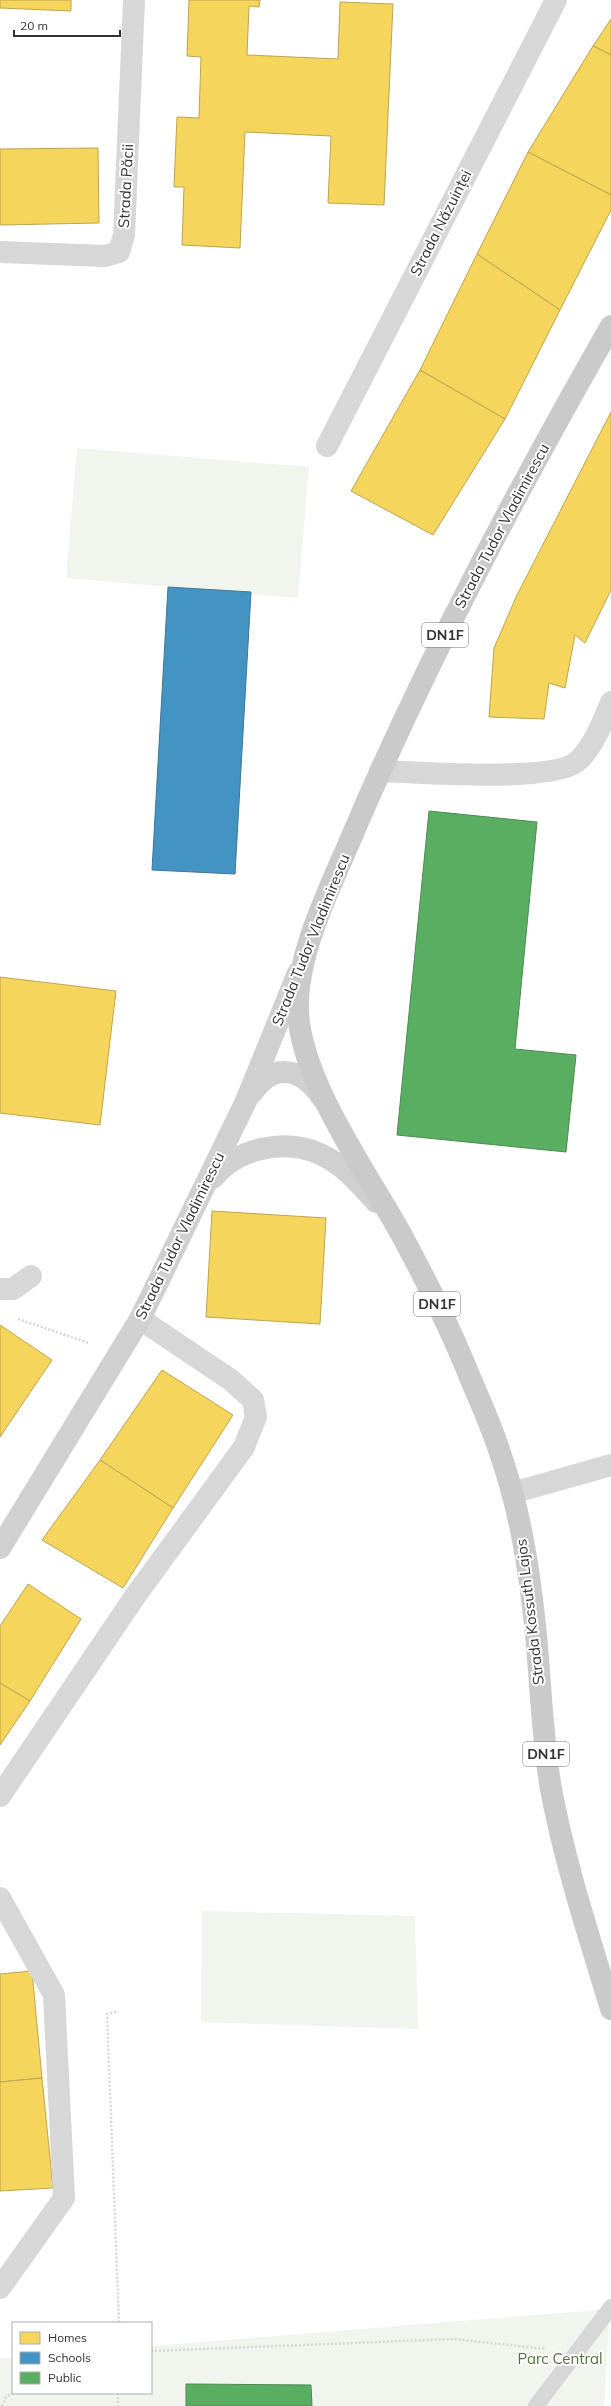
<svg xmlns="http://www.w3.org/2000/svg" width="611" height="2406" viewBox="0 0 611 2406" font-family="Mulish,sans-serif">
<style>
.green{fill:#f1f5ed}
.homes{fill:#f6d55c;stroke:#bca450}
.schools{fill:#4393c3;stroke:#3e7698}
.public{fill:#5aae61;stroke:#4e8953}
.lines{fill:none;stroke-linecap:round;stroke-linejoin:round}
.path{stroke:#d6d6d6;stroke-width:2.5;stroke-dasharray:2 2;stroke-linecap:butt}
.lane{stroke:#d7d7d7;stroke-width:16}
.street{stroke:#d7d7d7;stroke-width:22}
.secondary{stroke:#d0d0d0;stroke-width:22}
.primary{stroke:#cacaca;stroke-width:22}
.labels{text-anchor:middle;stroke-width:4;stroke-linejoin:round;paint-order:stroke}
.shield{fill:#fff;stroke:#707070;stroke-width:1}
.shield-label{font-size:14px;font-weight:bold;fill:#333}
.street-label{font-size:15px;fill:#333;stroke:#fff}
.park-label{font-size:15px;fill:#56703f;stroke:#fff}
</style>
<rect width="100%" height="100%" fill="#fff"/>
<!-- green -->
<g class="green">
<polygon points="77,448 309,467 298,598 66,578"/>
<polygon points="202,1911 415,1916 418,2029 201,2022"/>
<polygon points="610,2309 604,2406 0,2406 0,2358 13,2357 13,2393 151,2393 151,2346"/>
</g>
<!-- homes -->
<g class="homes">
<polygon points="0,0 71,0 71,11 0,8"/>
<polygon points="189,0 260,0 259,7 249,6 247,55 338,59 340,2 393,4 384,205 328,203 331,136 245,132 240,248 182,245 184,187 174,187 177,117 199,118 201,57 187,56"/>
<polygon points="611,19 611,55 593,46"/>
<polygon points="593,46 611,55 611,195 528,152"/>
<polygon points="98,148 99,223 0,225 0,149"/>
<polygon points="528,152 611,195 611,210 560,310 477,254"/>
<polygon points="477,254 560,310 505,419 420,370"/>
<polygon points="420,370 505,419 433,535 351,491"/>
<polygon points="611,412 611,590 585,643 575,635 565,688 549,683 544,719 489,717 494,648 517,595"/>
<polygon points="0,977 116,991 100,1125 0,1113"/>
<polygon points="212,1211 326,1218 320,1324 206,1317"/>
<polygon points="0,1325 52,1360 0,1437"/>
<polygon points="162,1370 233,1415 173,1508 100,1460"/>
<polygon points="100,1460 173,1508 123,1588 42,1540"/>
<polygon points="28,1584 81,1619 30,1701 0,1683 0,1626"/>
<polygon points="0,1683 30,1701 0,1745"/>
<polygon points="32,1971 42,2078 0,2082 0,1974"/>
<polygon points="42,2078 53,2188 0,2191 0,2082"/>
</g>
<!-- schools -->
<polygon class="schools" points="168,587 251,592 235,874 152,870"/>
<!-- public -->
<g class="public">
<polygon points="429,811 537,822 515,1049 576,1055 566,1152 397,1135"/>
<polygon points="186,2384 311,2385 312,2406 186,2406"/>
</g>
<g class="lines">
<!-- path -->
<g class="path">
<polyline points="18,1319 89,1343"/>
<polyline points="116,2012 107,2014 119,2323"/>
<polyline points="151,2351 454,2339 546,2349"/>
<polyline points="118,2393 118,2406"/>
<polyline points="2,2406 6,2397 13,2393"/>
</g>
<!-- lane -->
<polyline class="lane" points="536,2406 611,2307"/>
<!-- street -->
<g class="street">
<polyline points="0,252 105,256 119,252 124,235 134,0"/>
<polyline points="327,446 556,0"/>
<path d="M 380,771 C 416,772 556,784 579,760 C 594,745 603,722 611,702"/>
<polyline points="0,1289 13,1289 31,1276"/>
<polyline points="512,1493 611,1465"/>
<polyline points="0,1796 136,1595 244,1447 256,1417 253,1400 231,1380 140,1319"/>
<polyline points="0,1898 54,1995 64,2198 0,2288"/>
</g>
<!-- secondary -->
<g class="secondary">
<path d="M 252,1093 C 275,1060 303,1069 323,1099"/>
<path d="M 213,1178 C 237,1148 285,1138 320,1154 C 343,1164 360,1184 376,1202"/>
<polyline points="0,1548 140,1319 246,1101 298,973"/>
</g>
<!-- primary -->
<path class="primary" d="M 611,326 C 518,489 429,656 355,829 C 333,882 300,944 298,1001 C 294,1071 366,1171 400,1232 C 426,1280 451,1329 471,1380 C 482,1405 493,1430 501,1456 C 521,1513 530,1575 536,1635 C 541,1686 542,1738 551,1789 C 565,1864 589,1936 611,2009"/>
</g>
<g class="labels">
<!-- shield labels -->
<g class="shield">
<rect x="422" y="623" width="46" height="24" rx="3"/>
<rect x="414" y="1292" width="46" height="24" rx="3"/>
<rect x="523" y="1742" width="46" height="24" rx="3"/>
</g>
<g class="shield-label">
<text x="445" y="640">DN1F</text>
<text x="437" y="1309">DN1F</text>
<text x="546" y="1759">DN1F</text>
</g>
<!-- street labels -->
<g class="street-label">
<text transform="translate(126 186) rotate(-87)" y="5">Strada Păcii</text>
<text transform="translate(441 223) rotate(-63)" y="5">Strada Năzuinței</text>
<text transform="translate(502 526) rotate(-62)" y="5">Strada Tudor Vladimirescu</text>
<text transform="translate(311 940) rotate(-68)" y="5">Strada Tudor Vladimirescu</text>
<text transform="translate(180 1236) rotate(-64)" y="5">Strada Tudor Vladimirescu</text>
<text transform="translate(530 1612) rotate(-97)" y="5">Strada Kossuth Lajos</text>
</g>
<!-- park labels -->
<g class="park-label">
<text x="560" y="2364">Parc Central</text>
</g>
</g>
<!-- legend -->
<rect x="12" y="2322" width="140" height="72" fill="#ffffff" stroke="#adadad"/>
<rect x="20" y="2332" width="20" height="12" fill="#f6d55c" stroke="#adadad"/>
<text x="48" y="2342" font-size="12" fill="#333333">Homes</text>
<rect x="20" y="2352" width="20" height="12" fill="#4393c3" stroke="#adadad"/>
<text x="48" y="2362" font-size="12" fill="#333333">Schools</text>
<rect x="20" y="2372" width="20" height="12" fill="#5aae61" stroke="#adadad"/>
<text x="48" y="2382" font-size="12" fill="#333333">Public</text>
<!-- scale -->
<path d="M14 30v6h106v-6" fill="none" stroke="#333333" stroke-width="2"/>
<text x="20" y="30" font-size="12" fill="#333333" stroke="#ffffff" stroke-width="3" paint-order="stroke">20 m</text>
</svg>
